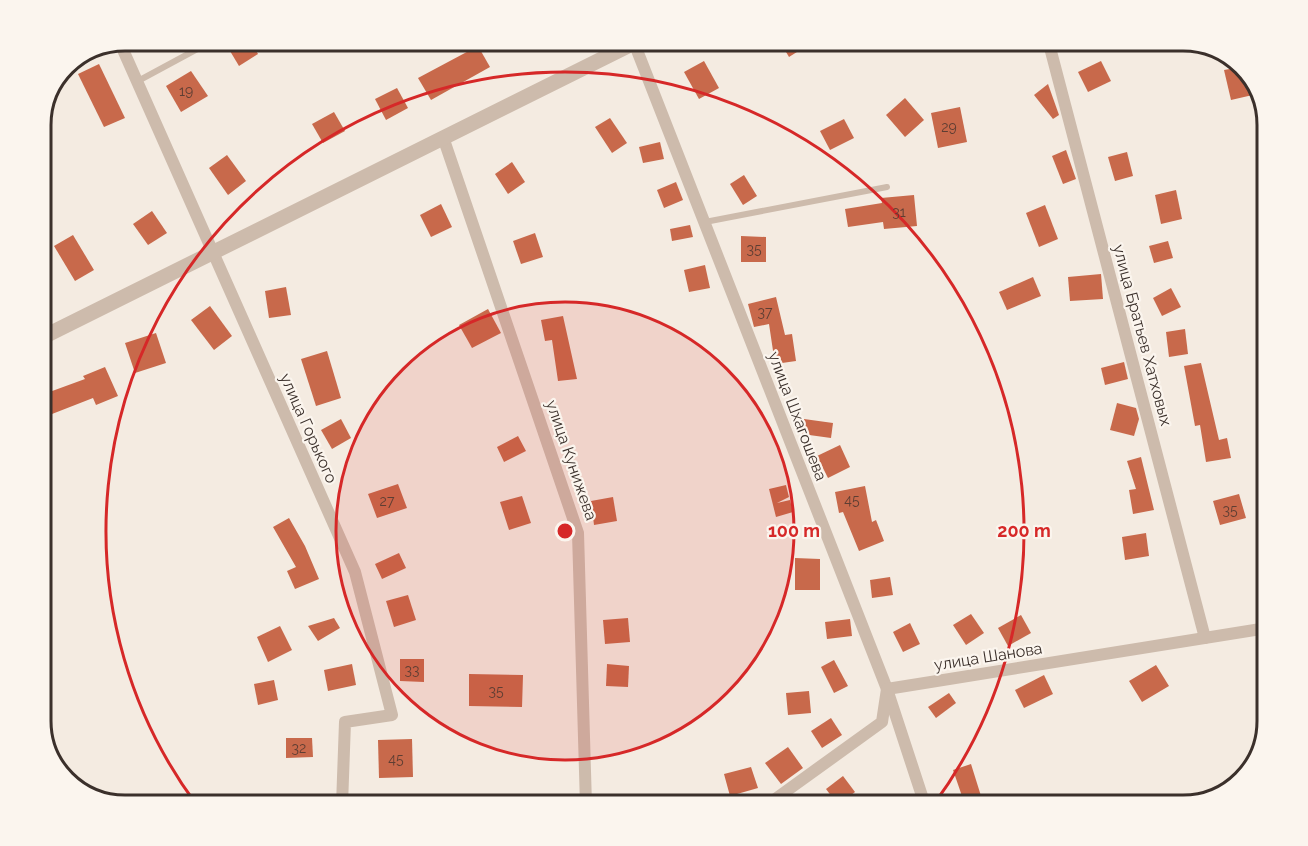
<svg xmlns="http://www.w3.org/2000/svg" width="1308" height="846" viewBox="0 0 1308 846" font-family="Raleway,sans-serif">
<style>
.building{fill:#c8694b}
.lines{fill:none;stroke-linecap:round;stroke-linejoin:round}
.service{stroke:#cdbbac;stroke-width:6}
.minor{stroke:#cdbbac;stroke-width:12}
.tertiary{stroke:#cdbbac;stroke-width:15}
.ring{fill:none;stroke:#d62828;stroke-width:3}
.labels{text-anchor:middle;stroke-width:4.5;stroke-linejoin:round;paint-order:stroke}
.number-label{font-size:14px;fill:#5e3e33}
.street-label{font-size:16px;fill:#3b302b;stroke:#fbf5ee}
.rim{fill:none;stroke:#3b302b;stroke-width:3}
.centre{fill:#d62828;stroke:#fbf5ee;stroke-width:3}
.ring-label{font-size:18px;text-anchor:middle;font-weight:bold;fill:#d62828;stroke:#fbf5ee;stroke-width:4.5;stroke-linejoin:round;paint-order:stroke}
</style>
<rect width="100%" height="100%" fill="#f4ebe1"/>
<!-- building -->
<g class="building">
<polygon points="236,40 250,40 258,54 239,66 227,46"/>
<polygon points="779,40 816,40 789,57"/>
<polygon points="478,46 490,67 431,100 418,78"/>
<polygon points="704,61 719,88 699,99 684,72"/>
<polygon points="1101,61 1111,81 1088,92 1078,72"/>
<polygon points="99,64 125,118 104,127 78,74"/>
<polygon points="1241,67 1254,81 1257,94 1231,100 1224,70"/>
<polygon points="191,71 208,96 181,112 166,86"/>
<polygon points="1048,84 1059,115 1053,119 1034,95"/>
<polygon points="397,88 408,108 386,120 375,99"/>
<polygon points="905,98 924,120 905,137 886,115"/>
<polygon points="960,107 967,142 938,148 931,113"/>
<polygon points="334,112 345,131 323,143 312,124"/>
<polygon points="610,118 627,143 612,153 595,127"/>
<polygon points="844,119 854,138 830,150 820,131"/>
<polygon points="660,142 664,159 643,163 639,147"/>
<polygon points="1066,150 1076,179 1063,184 1052,156"/>
<polygon points="1127,152 1133,176 1115,181 1108,157"/>
<polygon points="227,155 246,181 228,195 209,168"/>
<polygon points="512,162 525,182 508,194 495,174"/>
<polygon points="744,175 757,196 743,205 730,184"/>
<polygon points="676,182 683,200 664,208 657,190"/>
<polygon points="1176,190 1182,219 1161,224 1155,195"/>
<polygon points="914,195 917,226 884,229 883,222 848,227 845,209 882,203 881,198"/>
<polygon points="441,204 452,227 431,237 420,215"/>
<polygon points="1045,205 1058,239 1039,247 1026,213"/>
<polygon points="152,211 167,233 148,245 133,224"/>
<polygon points="690,225 693,237 672,241 670,229"/>
<polygon points="535,233 543,257 521,264 513,241"/>
<polygon points="73,235 94,270 75,281 54,246"/>
<polygon points="741,236 766,237 766,262 741,262"/>
<polygon points="1168,241 1173,258 1154,263 1149,246"/>
<polygon points="705,265 710,288 689,292 684,270"/>
<polygon points="1101,274 1103,299 1070,301 1068,277"/>
<polygon points="1033,277 1041,296 1007,310 999,292"/>
<polygon points="286,287 291,315 269,318 265,291"/>
<polygon points="1171,288 1181,307 1162,316 1153,298"/>
<polygon points="776,297 785,335 792,334 796,361 775,364 769,324 754,327 748,304"/>
<polygon points="210,306 232,336 214,350 191,320"/>
<polygon points="488,309 501,333 472,348 459,325"/>
<polygon points="563,316 577,379 558,381 552,340 545,341 541,320"/>
<polygon points="1185,329 1188,354 1169,357 1166,332"/>
<polygon points="156,333 166,363 135,373 125,343"/>
<polygon points="327,351 341,398 316,406 301,359"/>
<polygon points="1124,362 1128,379 1105,385 1101,368"/>
<polygon points="1201,363 1219,440 1227,438 1231,458 1206,462 1200,425 1195,426 1184,366"/>
<polygon points="105,367 118,396 96,405 93,398 52,414 44,394 85,379 83,376"/>
<polygon points="1117,403 1136,408 1139,419 1134,436 1110,430"/>
<polygon points="341,419 351,438 332,449 321,430"/>
<polygon points="804,419 833,423 831,438 802,434"/>
<polygon points="518,436 526,451 504,462 497,447"/>
<polygon points="840,445 850,467 828,478 817,456"/>
<polygon points="1141,457 1154,510 1133,514 1129,490 1136,489 1127,461"/>
<polygon points="398,484 407,508 377,518 368,494"/>
<polygon points="786,485 789,497 777,503 790,500 793,512 776,517 769,489"/>
<polygon points="865,486 872,522 876,520 884,541 859,551 843,512 839,513 835,492"/>
<polygon points="1239,494 1246,518 1220,525 1213,501"/>
<polygon points="522,496 531,523 509,530 500,502"/>
<polygon points="613,497 617,521 594,525 591,501"/>
<polygon points="289,518 305,546 319,579 295,589 287,571 296,567 273,527"/>
<polygon points="1146,533 1149,556 1125,560 1122,537"/>
<polygon points="399,553 406,568 382,579 375,564"/>
<polygon points="795,558 820,559 820,590 795,590"/>
<polygon points="890,577 893,595 872,598 870,580"/>
<polygon points="408,595 416,620 394,627 386,601"/>
<polygon points="971,614 984,633 966,645 953,625"/>
<polygon points="1021,615 1031,633 1008,646 998,628"/>
<polygon points="334,618 340,628 318,641 308,626"/>
<polygon points="628,618 630,642 605,644 603,620"/>
<polygon points="850,619 852,636 827,639 825,622"/>
<polygon points="910,623 920,644 903,652 893,632"/>
<polygon points="280,626 292,650 268,662 257,637"/>
<polygon points="400,659 424,659 424,682 400,681"/>
<polygon points="834,660 848,686 834,693 821,667"/>
<polygon points="352,664 356,685 328,691 324,670"/>
<polygon points="607,664 629,666 628,687 606,686"/>
<polygon points="1156,665 1169,686 1142,702 1129,681"/>
<polygon points="469,674 523,675 522,707 469,706"/>
<polygon points="1044,675 1053,694 1024,708 1015,690"/>
<polygon points="274,680 278,700 258,705 254,684"/>
<polygon points="809,691 811,713 788,715 786,693"/>
<polygon points="949,693 956,703 936,718 928,707"/>
<polygon points="831,718 842,735 822,748 811,731"/>
<polygon points="286,738 312,738 313,757 286,758"/>
<polygon points="412,739 413,777 379,778 378,740"/>
<polygon points="788,747 803,768 781,784 765,763"/>
<polygon points="971,764 981,796 964,802 953,770"/>
<polygon points="751,767 758,788 730,796 724,774"/>
<polygon points="843,776 855,792 838,805 826,789"/>
</g>
<g class="lines">
<!-- service -->
<g class="service">
<polyline points="138,81 214,40"/>
<polyline points="705,222 887,187"/>
</g>
<!-- minor -->
<g class="minor">
<polyline points="633,40 887,689 925,805"/>
<polyline points="1048,40 1205,638"/>
<polyline points="120,43 355,572 392,715 345,722 342,805"/>
<polyline points="444,140 578,533 586,805"/>
<polyline points="767,805 882,722 887,689 1267,628"/>
</g>
<!-- tertiary -->
<polyline class="tertiary" points="41,338 640,40"/>
</g>
<!-- distance rings -->
<circle cx="565" cy="531" r="229" fill="#d62828" fill-opacity=".12"/>
<g class="ring">
<circle cx="565" cy="531" r="229"/>
<path d="M196 804A459 459 0 1 1 934 804"/>
</g>
<g class="labels">
<!-- number labels -->
<g class="number-label">
<text x="186" y="96">19</text>
<text x="949" y="132">29</text>
<text x="899" y="217">31</text>
<text x="754" y="254">35</text>
<text x="765" y="317">37</text>
<text x="852" y="505">45</text>
<text x="387" y="506">27</text>
<text x="1230" y="515">35</text>
<text x="412" y="675">33</text>
<text x="496" y="696">35</text>
<text x="299" y="753">32</text>
<text x="396" y="764">45</text>
</g>
<!-- street labels -->
<g class="street-label">
<text transform="translate(1143 335) rotate(75)" y="6">улица Братьев Хатховых</text>
<text transform="translate(798 416) rotate(69)" y="6">улица Шхагошева</text>
<text transform="translate(309 428) rotate(66)" y="6">улица Горького</text>
<text transform="translate(572 460) rotate(71)" y="6">улица Кунижева</text>
<text transform="translate(988 656) rotate(-9)" y="6">улица Шанова</text>
</g>
</g>
<!-- crop -->
<path d="M0 0H1308V846H0ZM125 51H1183A74 74 0 0 1 1257 125V721A74 74 0 0 1 1183 795H125A74 74 0 0 1 51 721V125A74 74 0 0 1 125 51Z" fill="#fbf5ee" fill-rule="evenodd"/>
<path class="rim" d="M125 51H1183A74 74 0 0 1 1257 125V721A74 74 0 0 1 1183 795H125A74 74 0 0 1 51 721V125A74 74 0 0 1 125 51Z"/>
<circle cx="565" cy="531" r="9" class="centre"/>
<g class="ring-label">
<text x="794" y="537">100 m</text>
<text x="1024" y="537">200 m</text>
</g>
</svg>
